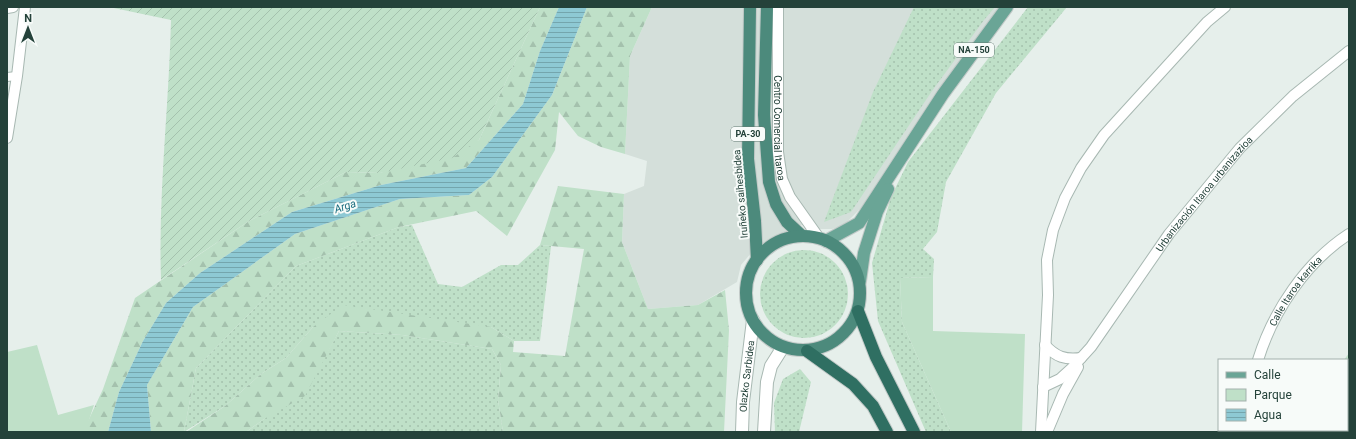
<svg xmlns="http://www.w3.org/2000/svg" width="1356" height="439" viewBox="0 0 1356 439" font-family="Roboto,sans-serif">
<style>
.built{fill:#d4dfda}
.grass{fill:url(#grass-dots)}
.forest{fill:url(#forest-firs)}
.park{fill:#bfe0c8}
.garden{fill:url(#garden-furrows)}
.water{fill:url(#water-rules)}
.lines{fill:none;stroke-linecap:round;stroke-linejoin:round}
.pedestrian-casing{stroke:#a8b8b2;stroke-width:10}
.minor-casing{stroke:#a8b8b2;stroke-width:12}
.tertiary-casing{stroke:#a8b8b2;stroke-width:14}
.primary-casing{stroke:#c2cac8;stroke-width:14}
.trunk-casing{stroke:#c2cac8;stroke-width:14}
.motorway-casing{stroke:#c2cac8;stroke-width:14}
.pedestrian{stroke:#fff;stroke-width:8}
.minor{stroke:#fff;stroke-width:10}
.tertiary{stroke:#fff;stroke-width:12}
.primary{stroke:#6aa596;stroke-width:12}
.trunk{stroke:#4c8a7c;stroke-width:12}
.motorway{stroke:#2f6f62;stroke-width:12}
.labels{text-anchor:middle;stroke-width:4;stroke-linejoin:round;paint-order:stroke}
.shield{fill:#f7fbf9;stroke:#637a73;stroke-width:1}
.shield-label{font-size:9px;font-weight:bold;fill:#24423a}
.street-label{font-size:10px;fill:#24423a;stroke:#f7fbf9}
.water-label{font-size:11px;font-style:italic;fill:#1c6f80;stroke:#f7fbf9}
</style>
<defs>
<pattern id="grass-dots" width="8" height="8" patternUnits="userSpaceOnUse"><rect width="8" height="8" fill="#bfe0c8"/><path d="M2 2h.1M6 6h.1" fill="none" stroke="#a4c1ad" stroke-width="1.8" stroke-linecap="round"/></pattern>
<pattern id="forest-firs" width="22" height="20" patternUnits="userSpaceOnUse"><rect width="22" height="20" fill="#bfe0c8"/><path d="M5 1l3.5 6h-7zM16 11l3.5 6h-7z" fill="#a4c1ad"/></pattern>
<pattern id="garden-furrows" width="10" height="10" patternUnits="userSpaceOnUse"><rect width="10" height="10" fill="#bfe0c8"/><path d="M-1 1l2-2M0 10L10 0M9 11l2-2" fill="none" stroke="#a4c1ad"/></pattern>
<pattern id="water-rules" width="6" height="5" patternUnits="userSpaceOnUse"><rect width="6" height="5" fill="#8ec9d4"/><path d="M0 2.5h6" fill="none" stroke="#74a5ad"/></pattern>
</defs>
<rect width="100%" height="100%" fill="#e6efeb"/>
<!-- built -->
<polygon class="built" points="652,7 1001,7 864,205 844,225 832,229 820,229 801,225 786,231 752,252 741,265 737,282 698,305 648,309 622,242 624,194 644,186 647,161 625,154 630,56"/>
<!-- grass -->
<g class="grass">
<polygon points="914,7 995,7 984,20 932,91 851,212 824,222 873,92"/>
<polygon points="1028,7 1067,7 996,93 946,182 937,232 923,249 934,259 933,277 900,278 902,322 951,432 926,432 878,321 872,263 891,197 908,162"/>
<polygon points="412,225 438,284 462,287 501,265 518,265 540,245 551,246 540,341 514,341 491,327 313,327 286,358 261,374 225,406 184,432 196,368 296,266 399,227"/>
<circle cx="804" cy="294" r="44"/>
<polygon points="339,331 402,335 492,349 501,365 498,400 503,432 246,432 264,419 323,360"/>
<polygon points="800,369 811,382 799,432 775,432 774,403 783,379"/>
</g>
<!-- forest -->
<g class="forest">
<polygon points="540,7 559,7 540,51 523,104 466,168 381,185 292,212 200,273 166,303 143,341 119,392 108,432 83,432 103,389 135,298 249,221 346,172 380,173 479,140"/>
<polygon points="587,7 652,7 630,56 625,154 601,147 578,136 559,112 555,150 507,236 476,211 399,227 296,266 196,368 184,432 151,432 147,385 193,307 295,234 400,199 469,195 492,177 552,95"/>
<polygon points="558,186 624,194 622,242 648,309 698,305 725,290 729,330 724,432 503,432 498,400 501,365 492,349 402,335 339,331 305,396 264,419 246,432 186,432 225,406 261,374 286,358 313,327 343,305 491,327 514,341 513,352 565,356 584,249 540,245"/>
</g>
<!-- park -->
<g class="park">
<polygon points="933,277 933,331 1025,334 1022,432 951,432 902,322 900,278"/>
<polygon points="37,345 58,415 94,405 85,432 7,432 7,352"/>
<polygon points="1349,353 1349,432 1324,432 1324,430 1347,430 1347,360 1344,360"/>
</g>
<!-- garden -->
<path class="garden" d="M 109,7 L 540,7 L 479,140 L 452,158 L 380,173 L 346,172 L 249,221 L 161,280 C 158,193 169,107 171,20 Z"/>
<!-- water -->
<polygon class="water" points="559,7 587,7 552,95 492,177 469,195 400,199 295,234 193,307 147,385 151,432 108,432 119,392 143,341 166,303 200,273 292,212 381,185 466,168 523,104 540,51"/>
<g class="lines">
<defs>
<polyline id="pedestrian" points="7,77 17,76"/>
<g id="minor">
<path id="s1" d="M 778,7 L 778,152 L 782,179 L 790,197 L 819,238"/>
<polyline points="7,8 13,7"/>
<polyline points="7,138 17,76 25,7"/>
<path d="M 1045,345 C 1056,357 1065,360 1081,358"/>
<path id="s2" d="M 1258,360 C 1273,311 1306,262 1349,234"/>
<path id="s3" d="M 1043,387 L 1060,379 L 1071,369 L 1091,347 L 1169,234 L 1240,148 L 1293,96 L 1349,51"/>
<polyline points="1041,432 1048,295 1047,260 1053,230 1065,198 1081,168 1104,135 1207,22 1225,7"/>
<polyline points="1047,432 1063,394 1078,367"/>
<polyline points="1242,432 1242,430"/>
</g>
<g id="tertiary">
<path id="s4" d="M 742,432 L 743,402 L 753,320"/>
<polyline points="764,432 767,382 771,366 783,347"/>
</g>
<g id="primary">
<polyline points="826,241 859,223 943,94 1007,7"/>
<polyline points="860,281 864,253 877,212 888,189"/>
</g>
<g id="trunk">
<polyline points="750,7 748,159 755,221 757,260"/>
<polyline points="767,7 764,115 769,182 776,204 787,222 802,236"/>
<circle cx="803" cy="293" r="57"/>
</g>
<g id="motorway">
<polyline points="858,311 876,357 914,432"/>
<polyline points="807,351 853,384 873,406 887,432"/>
</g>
</defs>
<!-- pedestrian casing -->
<use href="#pedestrian" class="pedestrian-casing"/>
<!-- minor casing -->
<use href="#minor" class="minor-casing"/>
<!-- tertiary casing -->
<use href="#tertiary" class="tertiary-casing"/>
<!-- primary casing -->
<use href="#primary" class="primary-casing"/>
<!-- trunk casing -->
<use href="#trunk" class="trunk-casing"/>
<!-- motorway casing -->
<use href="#motorway" class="motorway-casing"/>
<!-- pedestrian -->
<use href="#pedestrian" class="pedestrian"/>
<!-- minor -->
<use href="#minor" class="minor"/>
<!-- tertiary -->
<use href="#tertiary" class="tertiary"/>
<!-- primary -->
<use href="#primary" class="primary"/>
<!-- trunk -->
<use href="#trunk" class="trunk"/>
<!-- motorway -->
<use href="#motorway" class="motorway"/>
</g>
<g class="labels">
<!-- shield labels -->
<g class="shield">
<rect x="954" y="43" width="40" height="14" rx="3"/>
<rect x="731" y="127" width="34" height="14" rx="3"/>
</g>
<g class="shield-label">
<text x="974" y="53">NA-150</text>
<text x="748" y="137">PA-30</text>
</g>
<!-- street labels -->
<g class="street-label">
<text dy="4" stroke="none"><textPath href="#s1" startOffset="121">Centro Comercial Itaroa</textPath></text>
<text transform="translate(740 194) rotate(-95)" y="4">Iruñeko saihesbidea</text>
<text dy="4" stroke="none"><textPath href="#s3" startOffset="254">Urbanización Itaroa urbanizazioa</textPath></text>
<text dy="4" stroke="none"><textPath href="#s2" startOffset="79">Calle Itaroa karrika</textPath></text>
<text dy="4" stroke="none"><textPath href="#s4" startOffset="56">Olazko Sarbidea</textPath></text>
</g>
<!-- water labels -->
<g class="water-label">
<text transform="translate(345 206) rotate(-18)" y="4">Arga</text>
</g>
</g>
<!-- border -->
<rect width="1356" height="439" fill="none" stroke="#24423a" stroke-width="16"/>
<!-- legend -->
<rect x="1218" y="359" width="130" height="72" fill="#f7fbf9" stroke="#a3b1ad"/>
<rect x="1226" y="372" width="20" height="6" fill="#6aa596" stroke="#a3b1ad"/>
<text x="1254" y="379" font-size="12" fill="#24423a">Calle</text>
<rect x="1226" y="389" width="20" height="12" fill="#bfe0c8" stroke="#a3b1ad"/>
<text x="1254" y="399" font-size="12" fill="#24423a">Parque</text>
<rect x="1226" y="409" width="20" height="12" fill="url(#water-rules)" stroke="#a3b1ad"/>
<text x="1254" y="419" font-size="12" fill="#24423a">Agua</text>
<!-- north arrow -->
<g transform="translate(28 28)" stroke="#f7fbf9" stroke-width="3" paint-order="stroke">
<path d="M0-3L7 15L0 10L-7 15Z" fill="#24423a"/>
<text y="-6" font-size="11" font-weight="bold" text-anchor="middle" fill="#24423a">N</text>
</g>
</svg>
